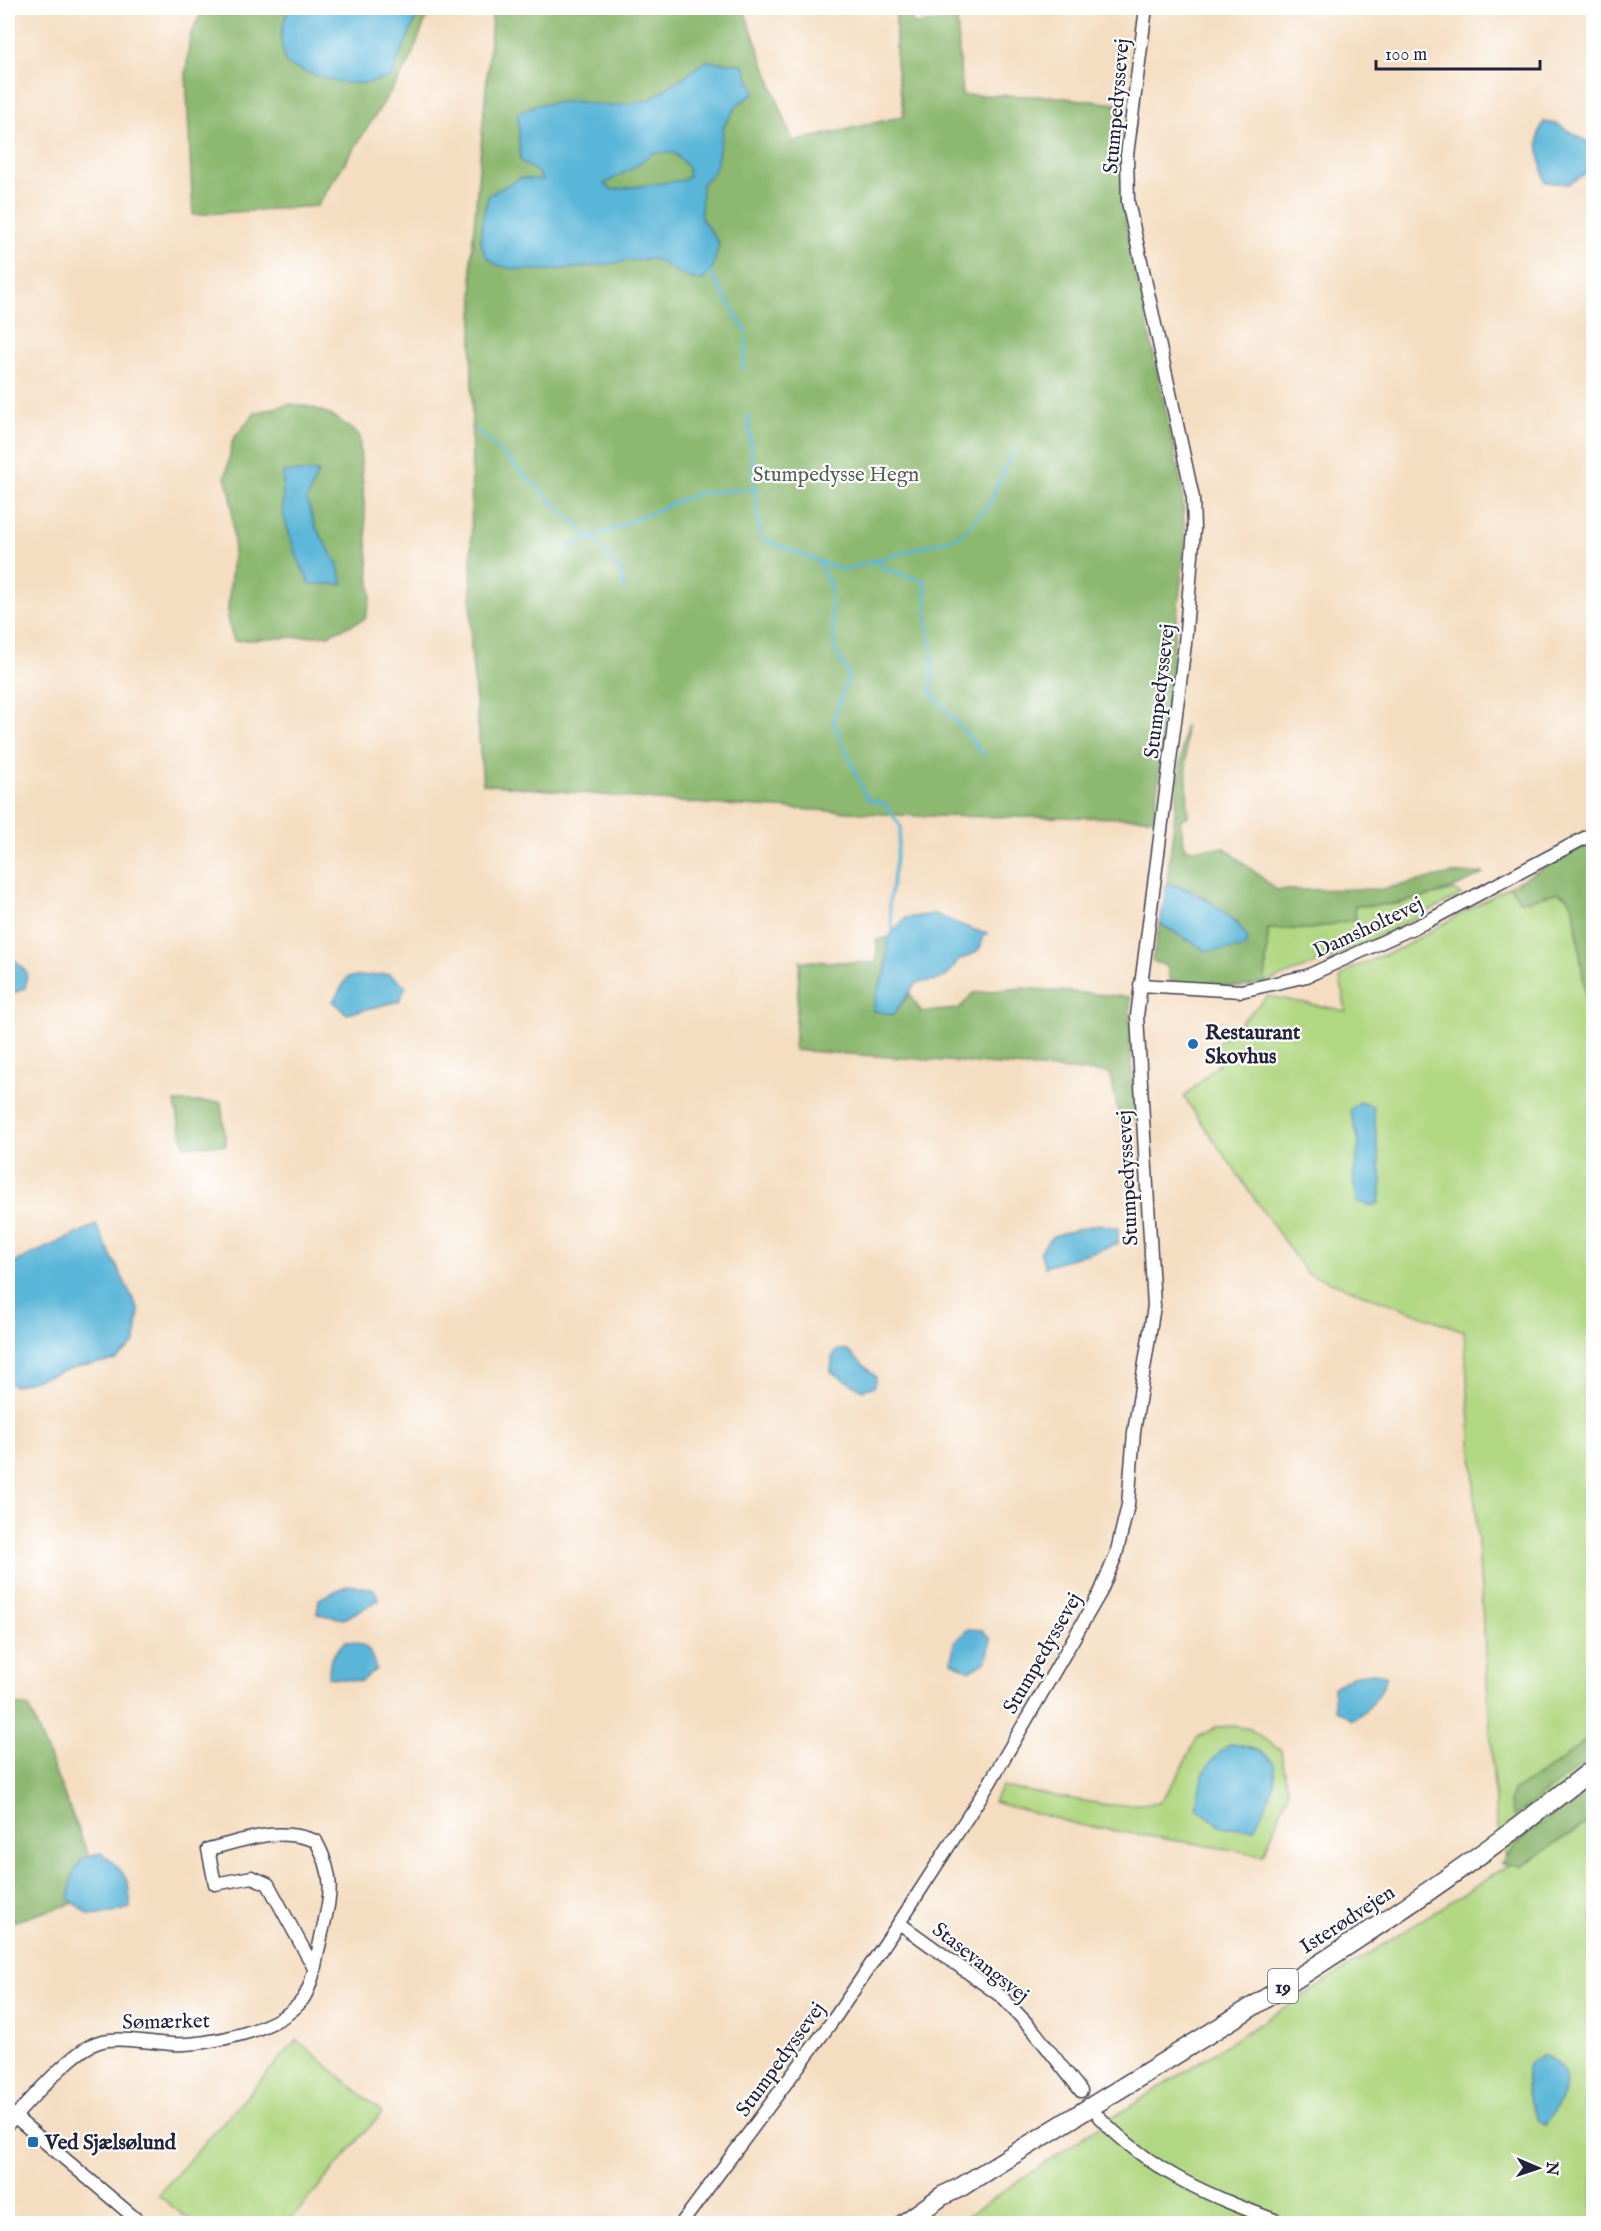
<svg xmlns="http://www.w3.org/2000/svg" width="1601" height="2231" viewBox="0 0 1601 2231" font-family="'IM FELL English',serif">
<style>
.green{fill:#b0d781;stroke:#697c5e;stroke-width:1.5}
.forest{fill:#8cb86f;stroke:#576d55;stroke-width:1.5}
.water{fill:#5ab6d8;stroke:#3e6c8a;stroke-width:1.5;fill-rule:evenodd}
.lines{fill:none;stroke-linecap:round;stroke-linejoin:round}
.stream{stroke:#5ab6d8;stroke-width:3}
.minor-casing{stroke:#423e4f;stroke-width:15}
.highway-casing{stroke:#423e4f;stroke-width:21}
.minor{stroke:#fff;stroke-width:12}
.highway{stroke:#fff;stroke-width:18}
.poi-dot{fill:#1f6fb2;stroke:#fff;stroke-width:2}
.labels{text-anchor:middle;stroke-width:4.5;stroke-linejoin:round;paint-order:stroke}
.shield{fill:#fff;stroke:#646476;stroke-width:1.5}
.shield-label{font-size:20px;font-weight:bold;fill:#22223b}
.street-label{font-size:21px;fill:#22223b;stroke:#fff}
.park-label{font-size:21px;fill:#546154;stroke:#fff}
.poi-label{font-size:21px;font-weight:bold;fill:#22223b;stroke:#fff;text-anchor:start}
</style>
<rect width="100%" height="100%" fill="#fff"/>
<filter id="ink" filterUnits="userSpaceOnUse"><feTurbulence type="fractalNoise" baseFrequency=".0167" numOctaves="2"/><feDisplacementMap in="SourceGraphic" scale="12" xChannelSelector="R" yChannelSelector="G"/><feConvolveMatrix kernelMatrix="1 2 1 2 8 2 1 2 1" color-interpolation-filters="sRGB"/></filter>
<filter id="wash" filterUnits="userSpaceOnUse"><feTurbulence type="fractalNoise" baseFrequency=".008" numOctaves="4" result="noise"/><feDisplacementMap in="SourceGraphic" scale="24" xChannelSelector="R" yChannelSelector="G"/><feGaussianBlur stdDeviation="1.35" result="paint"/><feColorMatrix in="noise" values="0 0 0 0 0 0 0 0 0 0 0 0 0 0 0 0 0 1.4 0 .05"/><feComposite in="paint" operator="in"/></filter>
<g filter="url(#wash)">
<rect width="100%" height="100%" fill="#f4ddc0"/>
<!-- green -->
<g class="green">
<polygon points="1510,886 1519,900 1529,900 1558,892 1568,897 1574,909 1587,1005 1587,1038 1594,1039 1593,2223 956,2224 1115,2116 1508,1865 1496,1820 1464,1331 1306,1273 1184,1097 1226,1057 1216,1046 1268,996 1346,1011 1340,978 1351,969 1403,947"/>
<polygon points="1454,890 1461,895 1350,951 1265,983 1268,929 1311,929 1356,918 1353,906 1392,905"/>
<polygon points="1232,1726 1250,1729 1281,1751 1288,1791 1264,1855 1080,1825 993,1802 1002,1787 1108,1805 1159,1803 1177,1777 1197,1738 1216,1727"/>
<polygon points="297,2040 382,2112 288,2223 193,2223 158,2195"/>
</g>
<!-- forest -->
<g class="forest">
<polygon points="204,8 430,8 409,63 317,206 193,215 186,73 190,35"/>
<polygon points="493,8 743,8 793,142 904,116 896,64 896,8 912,8 912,24 957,20 962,95 1049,96 1124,105 1120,156 1122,205 1182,488 1185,545 1154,818 917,816 691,803 483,784 471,648 472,332 474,304 471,261"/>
<path d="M 290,404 C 319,406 337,417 359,435 L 371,597 L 365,619 L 328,635 L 234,641 L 227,619 L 234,545 L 231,495 L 225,478 L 233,439 L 255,413 Z"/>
<path d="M 1185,725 L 1188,816 L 1180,820 L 1185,849 L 1225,848 L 1277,890 L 1383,889 L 1451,874 L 1484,873 C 1442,897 1402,905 1354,906 L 1356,919 L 1311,929 L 1268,929 L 1265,983 L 1240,987 L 1170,981 L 1167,966 L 1152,961 L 1160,924 L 1207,951 L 1238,923 L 1197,892 L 1167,883 Z"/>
<polygon points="1593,841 1593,1039 1587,1038 1587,1005 1574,909 1568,897 1558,892 1529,900 1519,900 1510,886"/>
<polygon points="888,938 886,971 877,991 893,1014 910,994 921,1012 959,1009 973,993 1022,988 1130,997 1130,1042 1135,1119 1120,1121 1110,1073 794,1050 800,961 877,963 877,940"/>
<polygon points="175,1102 221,1102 226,1145 184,1146"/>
<polygon points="8,1704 29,1707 104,1894 8,1923"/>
<polygon points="1593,1733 1593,1756 1514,1817 1510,1800 1513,1791 1563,1760"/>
<polygon points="1593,1784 1593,1819 1522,1866 1501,1863 1520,1841"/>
</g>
<!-- water -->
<g class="water">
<path d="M 289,8 L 415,8 L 415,20 L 391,77 C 346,91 329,80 287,65 C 278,44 280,29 289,8 Z"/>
<path d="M 706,61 L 743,64 L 755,93 L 738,104 L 724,126 L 715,170 L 702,184 L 701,218 L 719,243 L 713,267 L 703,280 C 679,281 663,258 649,259 C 617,260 502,287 485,254 C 476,237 484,211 489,195 L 520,178 L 543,180 L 537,172 L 520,160 L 518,113 L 535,105 L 572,101 L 612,106 L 649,100 ZM 652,153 L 674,153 L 687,166 L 689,176 L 684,180 L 612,190 L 604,184 L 635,167 Z"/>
<path d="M 1544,122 L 1557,124 L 1593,145 L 1593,169 L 1568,184 L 1545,182 C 1541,164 1533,138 1544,122 Z"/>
<polygon points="283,472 318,472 307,500 315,526 337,563 343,584 310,584 296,555 283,514"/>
<path d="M 1167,883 C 1199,893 1229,909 1248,938 L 1245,948 L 1207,951 L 1160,924 Z"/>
<path d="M 934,914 C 947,918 977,934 987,932 L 988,934 L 982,938 C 983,953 969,955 957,961 C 948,982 938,980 916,983 L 893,1015 L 873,1011 L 877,991 L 886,971 L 888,938 L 905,918 Z"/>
<polygon points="8,953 27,973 25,988 9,995"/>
<polygon points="389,974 406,986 399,1001 347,1014 333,1001 348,977"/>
<polygon points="1359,1102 1373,1106 1382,1182 1379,1203 1372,1206 1357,1202 1353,1178 1359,1143 1350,1110"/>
<polygon points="1098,1224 1118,1228 1118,1244 1045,1267 1040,1251 1053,1236"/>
<polygon points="96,1225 139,1311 135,1343 116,1360 76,1367 15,1386 8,1382 8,1265"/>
<polygon points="846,1349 876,1377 875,1386 863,1390 831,1372 832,1358 836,1351"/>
<polygon points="348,1585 374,1589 379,1600 344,1619 317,1614 319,1599"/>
<polygon points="968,1629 982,1630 991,1639 987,1661 969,1671 952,1662 954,1642"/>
<path d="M 345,1641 C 367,1643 370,1649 376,1669 L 362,1681 L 328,1677 L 331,1658 Z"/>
<path d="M 1373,1673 L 1387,1675 C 1380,1697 1371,1708 1352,1720 L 1335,1709 L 1333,1688 L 1352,1676 Z"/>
<path d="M 1230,1744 C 1297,1752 1276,1784 1254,1828 L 1224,1828 L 1196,1808 C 1200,1778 1204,1763 1230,1744 Z"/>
<path d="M 101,1853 C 124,1870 131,1879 130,1908 L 113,1913 L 90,1915 L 69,1899 L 72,1876 L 82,1859 Z"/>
<path d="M 1544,2055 C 1582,2076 1562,2098 1545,2125 C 1529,2117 1524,2080 1528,2064 Z"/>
</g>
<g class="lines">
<!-- stream -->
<g class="stream">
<polyline points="709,271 747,333"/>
<polyline points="743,369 747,340"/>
<polyline points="748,415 760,538 818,561 830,585 832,616"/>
<polyline points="477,430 609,555 608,560 621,570 624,589"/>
<polyline points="689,497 704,492 755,489"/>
<polyline points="564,550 685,498"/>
<polyline points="818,561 843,570 960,536 989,505 1013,451"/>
<polyline points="874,561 888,570 925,581 927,605"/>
<polyline points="926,609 933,660 931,692 983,754"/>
<polyline points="832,620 835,649 849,675 833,721 867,799 885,804 901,827 889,904 893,932"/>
</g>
</g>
</g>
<g filter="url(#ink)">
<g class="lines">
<defs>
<g id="minor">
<polyline points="1140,985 1241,991 1307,976 1426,922 1594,833"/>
<polyline points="899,1923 1002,1997 1034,2031 1081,2091"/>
<polyline points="8,2111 142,2224"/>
<path d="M 1099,2117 C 1156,2176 1211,2196 1285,2224"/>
<path d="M 8,2124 C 29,2102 72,2050 99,2042 C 118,2036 152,2043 172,2044 C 208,2046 281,2030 303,1999 C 313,1984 316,1960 320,1942 C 329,1900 338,1882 316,1841 C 278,1826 246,1840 208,1849 L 215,1884 L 252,1877 L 268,1884 L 314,1968"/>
<polyline points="681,2224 836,2016 899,1923 989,1784 1100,1593 1116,1555 1128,1505 1134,1432 1154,1306 1137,1016 1185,644 1194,529 1193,498 1187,470 1128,202 1127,155 1146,8"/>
</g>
<path id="highway" d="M 903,2224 L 942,2196 L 961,2187 C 1175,2053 1397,1927 1594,1768"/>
</defs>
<!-- minor casing -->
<use href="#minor" class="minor-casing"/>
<!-- highway casing -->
<use href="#highway" class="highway-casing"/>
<!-- minor -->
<use href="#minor" class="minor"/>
<!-- highway -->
<use href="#highway" class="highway"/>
</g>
</g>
<!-- markers -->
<g class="poi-dot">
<circle cx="1193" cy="1044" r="6"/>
<rect x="27" y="2136" width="12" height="12" rx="3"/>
</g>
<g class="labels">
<!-- shield labels -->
<rect class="shield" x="1268" y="1969" width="30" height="34" rx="4.5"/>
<g class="shield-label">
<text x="1283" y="1993">19</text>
</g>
<!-- street labels -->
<g class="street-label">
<text transform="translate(1116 106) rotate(-85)" y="7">Stumpedyssevej</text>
<text transform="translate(1159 691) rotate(-83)" y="7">Stumpedyssevej</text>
<text transform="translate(1368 927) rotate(-25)" y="7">Damsholtevej</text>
<text transform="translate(1127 1178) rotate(-93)" y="7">Stumpedyssevej</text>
<text transform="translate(1042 1653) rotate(-60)" y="7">Stumpedyssevej</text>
<text transform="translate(1347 1919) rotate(-33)" y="7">Isterødvejen</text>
<text transform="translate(981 1962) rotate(38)" y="7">Stasevangsvej</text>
<text transform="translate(166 2021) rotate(-1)" y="7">Sømærket</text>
<text transform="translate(780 2059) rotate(-54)" y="7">Stumpedyssevej</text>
</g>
<!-- park labels -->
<g class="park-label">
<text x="836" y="481">Stumpedysse Hegn</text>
</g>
<!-- poi labels -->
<g class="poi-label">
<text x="1205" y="1039">Restaurant<tspan x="1205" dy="24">Skovhus</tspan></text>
<text x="45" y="2149">Ved Sjælsølund</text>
</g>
</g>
<!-- margin -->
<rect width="1601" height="2231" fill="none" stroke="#fff" stroke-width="30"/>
<!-- north arrow -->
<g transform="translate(1538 2168) rotate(92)" stroke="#ffffff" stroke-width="4.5" paint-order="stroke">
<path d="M0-4.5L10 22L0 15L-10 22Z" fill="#22223b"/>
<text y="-9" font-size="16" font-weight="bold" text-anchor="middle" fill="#22223b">N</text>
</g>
<!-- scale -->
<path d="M1376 60v9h164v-9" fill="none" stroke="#22223b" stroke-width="3"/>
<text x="1385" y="60" font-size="18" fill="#22223b" stroke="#ffffff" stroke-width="4.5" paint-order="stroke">100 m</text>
</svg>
